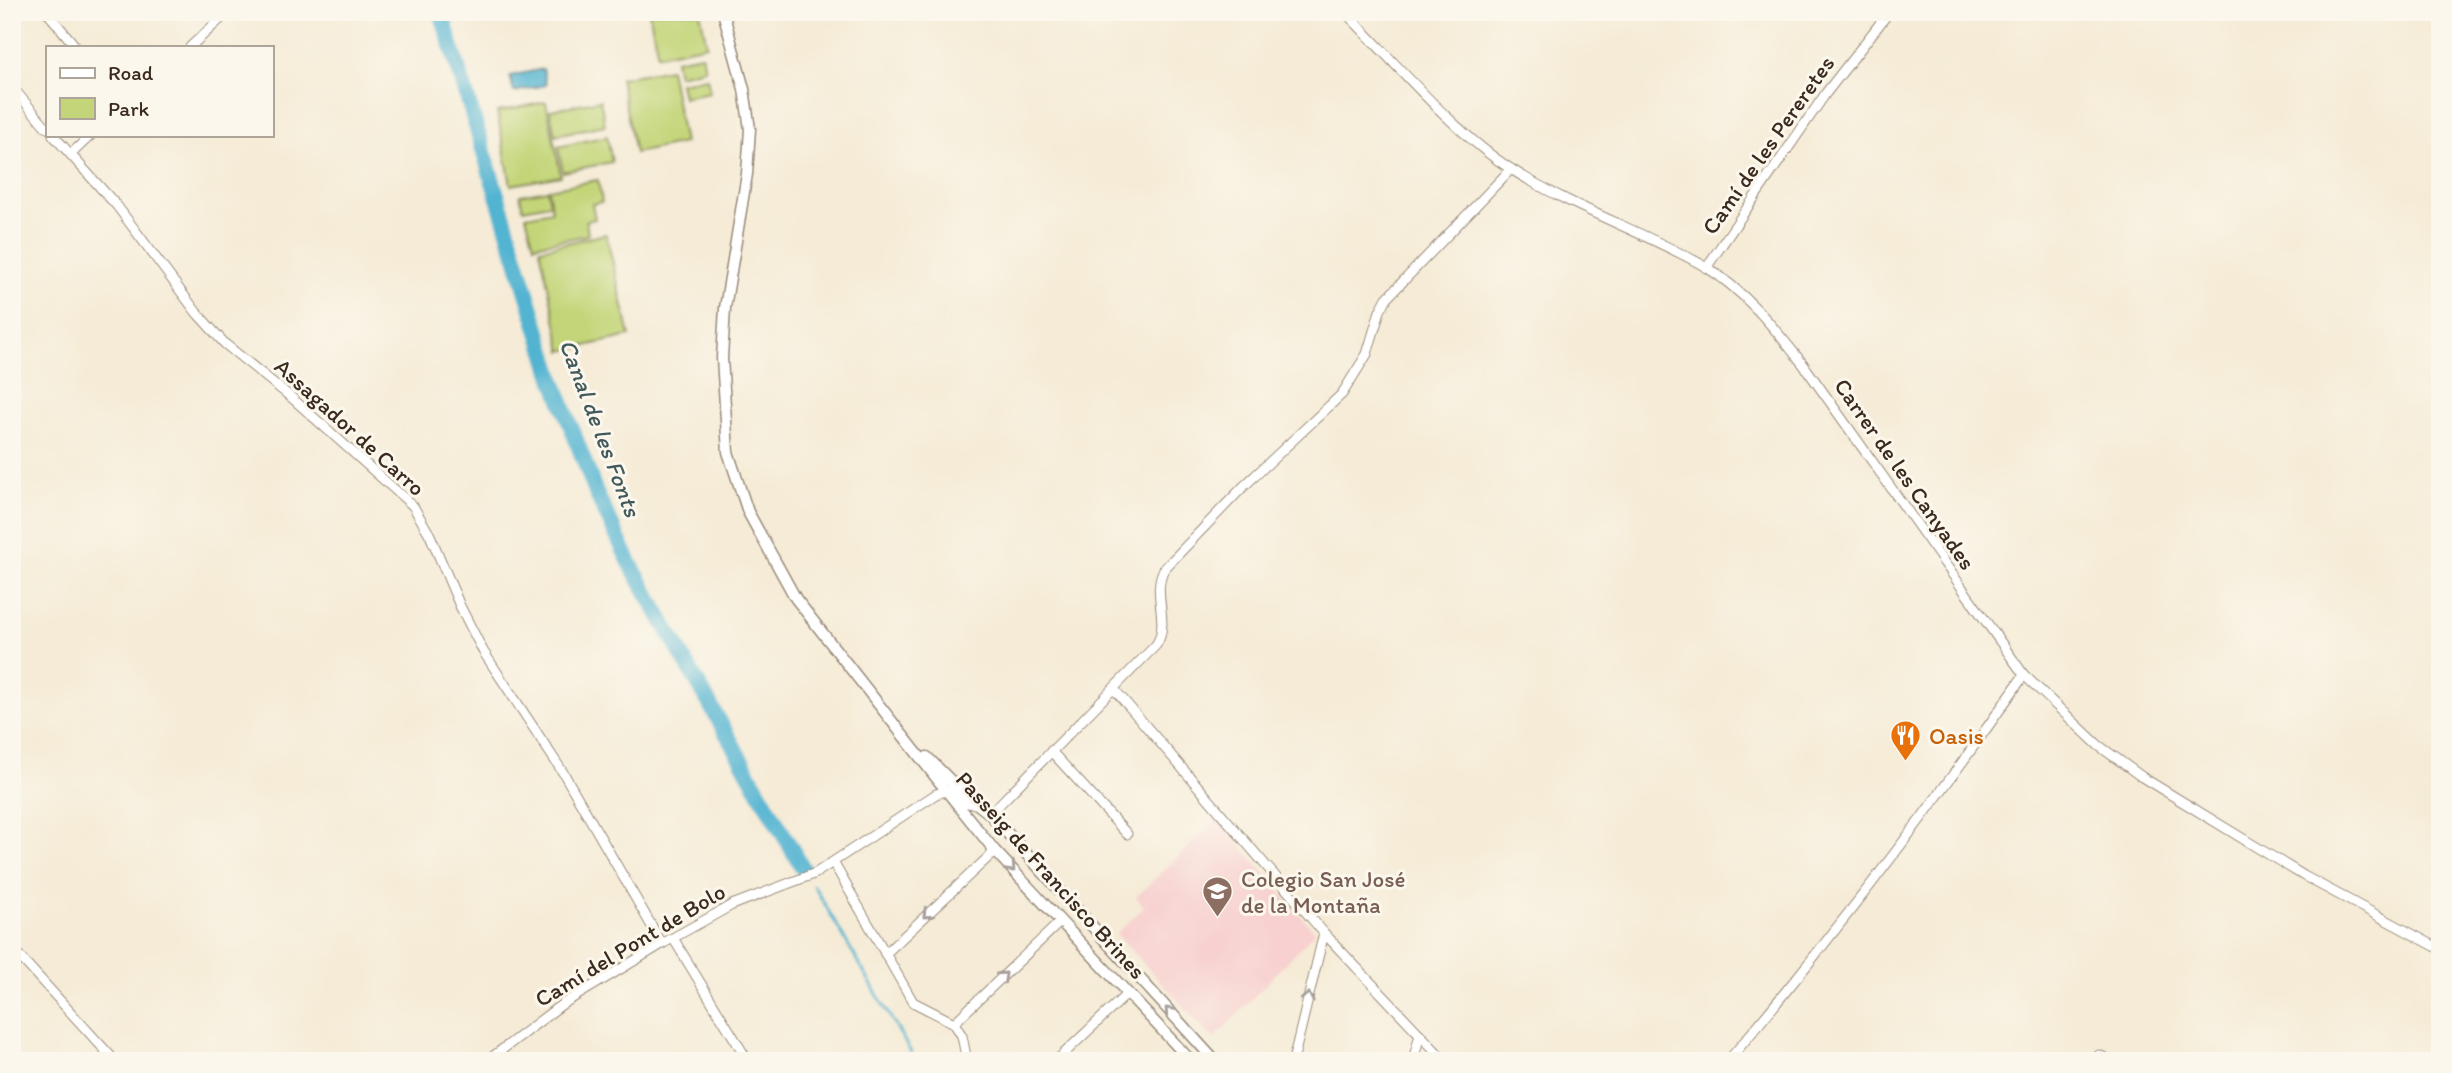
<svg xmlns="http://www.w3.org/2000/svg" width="2452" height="1073" viewBox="0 0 2452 1073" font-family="Itim,sans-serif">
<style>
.built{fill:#f7d0cf}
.green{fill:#c3d578;stroke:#7f804b;stroke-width:2}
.water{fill:#52b4d1;stroke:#466f78;stroke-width:2}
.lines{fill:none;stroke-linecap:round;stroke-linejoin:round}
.stream{stroke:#52b4d1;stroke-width:2.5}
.river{stroke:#52b4d1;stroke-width:16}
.minor-casing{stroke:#988a7a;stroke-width:11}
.tertiary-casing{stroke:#988a7a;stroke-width:13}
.minor{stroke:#fff;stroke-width:9}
.tertiary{stroke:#fff;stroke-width:10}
.oneway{stroke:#a79f9a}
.labels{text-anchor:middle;stroke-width:6;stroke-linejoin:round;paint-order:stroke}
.street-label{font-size:23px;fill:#3b2a1e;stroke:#fbf7ec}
.food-label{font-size:23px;fill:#c56008;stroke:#fbf7ec;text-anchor:start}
.education-label{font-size:23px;fill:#785e54;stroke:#fbf7ec;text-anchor:start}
.water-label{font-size:24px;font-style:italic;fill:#435a5d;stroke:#fbf7ec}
</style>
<rect width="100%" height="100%" fill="#fbf7ec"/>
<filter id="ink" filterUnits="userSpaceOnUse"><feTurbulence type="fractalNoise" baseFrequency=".0143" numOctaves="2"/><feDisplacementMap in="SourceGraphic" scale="14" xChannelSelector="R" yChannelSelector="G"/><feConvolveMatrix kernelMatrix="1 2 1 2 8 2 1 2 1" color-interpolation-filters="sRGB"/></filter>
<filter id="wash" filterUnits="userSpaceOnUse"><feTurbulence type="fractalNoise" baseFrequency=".00686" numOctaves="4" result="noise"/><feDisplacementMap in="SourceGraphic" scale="28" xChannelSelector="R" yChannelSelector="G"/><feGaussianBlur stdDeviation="1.57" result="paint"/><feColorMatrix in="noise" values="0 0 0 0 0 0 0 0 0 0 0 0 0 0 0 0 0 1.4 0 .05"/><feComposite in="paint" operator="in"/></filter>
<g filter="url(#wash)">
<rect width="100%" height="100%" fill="#f5ebd6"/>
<!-- built -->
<polygon class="built" points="1217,819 1315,932 1214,1039 1116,934 1144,907 1136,897"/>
<!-- green -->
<g class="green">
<polygon points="649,12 700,12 707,45 658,55"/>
<polygon points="702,55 705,69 678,75 675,60"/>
<polygon points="670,69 684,143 635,153 620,78"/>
<polygon points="707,78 710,92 683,97 680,83"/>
<polygon points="600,100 605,125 555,135 550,110"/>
<polygon points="546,102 561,176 511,185 497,112"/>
<polygon points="607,136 612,162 563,172 558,147"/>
<polygon points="598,180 602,202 592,204 595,219 586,221 588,235 534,245 526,216 552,211 548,189"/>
<polygon points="547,190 550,204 523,209 520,195"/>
<polygon points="606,234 630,336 562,351 540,249"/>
</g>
<!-- water -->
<polygon class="water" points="543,69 546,85 514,92 510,76"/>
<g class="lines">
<!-- stream -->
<polyline class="stream" points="814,886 916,1061"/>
<!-- river -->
<polyline class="river" points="441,12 554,381 596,493 631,565 803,869"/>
</g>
</g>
<g filter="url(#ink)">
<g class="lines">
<defs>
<g id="minor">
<polyline points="47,12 76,47"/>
<path d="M 1345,12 C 1393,60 1455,134 1511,169 C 1572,208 1643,231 1706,267 C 1745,291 1775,329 1803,364 L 2024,675 L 2098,745 L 2142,777 L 2304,876 L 2440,949"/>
<polyline points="190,47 228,12"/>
<polyline points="12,87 47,128"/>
<polyline points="53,135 117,206 197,313 225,344 292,398 413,506 430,535 460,606 483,651 564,774 662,944"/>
<polyline points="71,154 91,135"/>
<polyline points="1706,268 1826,93 1889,12"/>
<polyline points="1114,689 1324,933 1445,1061"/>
<polyline points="1051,751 1127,834"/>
<path d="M 990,814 L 1156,645 C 1171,622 1151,593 1164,569 L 1242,488 L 1342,394 L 1367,354 L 1380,311 L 1387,298 L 1511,169"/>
<polyline points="833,862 913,1002 954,1023 962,1036 967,1061"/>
<polyline points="673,938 748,1061"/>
<polyline points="12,948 115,1061"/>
<polyline points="885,954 995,851"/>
<polyline points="954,1023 1060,922"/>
<polyline points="487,1061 561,1005 662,944 732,905 816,873 936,794 954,789 967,803 977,804"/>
<polyline points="1056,1061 1128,993"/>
<polyline points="1293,1061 1324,933"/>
<polyline points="1413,1061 1420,1034"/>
<path d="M 1728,1061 C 1833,937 1932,808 2024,675"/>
<polyline points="2093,1061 2099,1055 2111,1061"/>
</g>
<g id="tertiary">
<polyline points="723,12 744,89 750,129 747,174 725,308 722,358 728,452 748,512 796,599 945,789 995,851 1191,1061"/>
<polyline points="927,757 962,792 990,814 1215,1061"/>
</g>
</defs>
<!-- minor casing -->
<use href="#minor" class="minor-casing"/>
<!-- tertiary casing -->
<use href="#tertiary" class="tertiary-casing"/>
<!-- minor -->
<use href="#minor" class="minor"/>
<!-- tertiary -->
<use href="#tertiary" class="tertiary"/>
</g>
<!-- one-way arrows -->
<defs><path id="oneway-chevron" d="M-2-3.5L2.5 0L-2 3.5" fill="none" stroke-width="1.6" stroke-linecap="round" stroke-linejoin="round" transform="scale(1.75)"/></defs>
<g class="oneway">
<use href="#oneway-chevron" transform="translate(1011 868) rotate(47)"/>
<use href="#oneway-chevron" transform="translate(927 914) rotate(137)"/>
<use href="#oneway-chevron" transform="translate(1003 976) rotate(-43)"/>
<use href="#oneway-chevron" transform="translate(1308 997) rotate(-77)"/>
<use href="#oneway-chevron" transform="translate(1169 1011) rotate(-133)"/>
</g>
</g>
<!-- icons -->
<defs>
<symbol id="restaurant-pin" viewBox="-11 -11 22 30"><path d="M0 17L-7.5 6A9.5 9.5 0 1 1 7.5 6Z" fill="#e8710a" stroke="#fbf7ec"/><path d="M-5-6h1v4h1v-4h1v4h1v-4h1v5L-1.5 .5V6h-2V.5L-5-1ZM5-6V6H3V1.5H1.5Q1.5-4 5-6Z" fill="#fff"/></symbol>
<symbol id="school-pin" viewBox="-11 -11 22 30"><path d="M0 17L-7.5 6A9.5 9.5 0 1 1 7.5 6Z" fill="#8d6e63" stroke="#fbf7ec"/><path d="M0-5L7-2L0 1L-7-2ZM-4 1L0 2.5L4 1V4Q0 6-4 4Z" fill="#fff"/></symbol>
</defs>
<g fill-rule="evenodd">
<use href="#restaurant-pin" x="1888" y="718" width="35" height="47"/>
<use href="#school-pin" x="1200" y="874" width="35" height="47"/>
</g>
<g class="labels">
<!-- street labels -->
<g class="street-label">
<text transform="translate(1768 145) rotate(-55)" y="8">Camí de les Pereretes</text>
<text transform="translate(350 427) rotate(42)" y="8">Assagador de Carro</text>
<text transform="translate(1905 474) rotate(55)" y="8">Carrer de les Canyades</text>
<text transform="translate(1051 875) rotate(48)" y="8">Passeig de Francisco Brines</text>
<text transform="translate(630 945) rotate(-31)" y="8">Camí del Pont de Bolo</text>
</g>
<!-- food labels -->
<g class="food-label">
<text x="1929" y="744">Oasis</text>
</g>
<!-- education labels -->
<g class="education-label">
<text x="1241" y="887">Colegio San José<tspan x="1241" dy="26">de la Montaña</tspan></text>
</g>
<!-- water labels -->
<g class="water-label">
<text transform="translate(600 428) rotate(69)" y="8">Canal de les Fonts</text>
</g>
</g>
<!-- margin -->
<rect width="2452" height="1073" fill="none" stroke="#fbf7ec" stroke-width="42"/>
<!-- legend -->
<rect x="46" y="46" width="228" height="91" fill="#fbf7ec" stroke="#aea59a" stroke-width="2"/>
<rect x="60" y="68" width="35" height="10" fill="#ffffff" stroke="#aea59a" stroke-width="2"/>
<text x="108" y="80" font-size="21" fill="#3b2a1e">Road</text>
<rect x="60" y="98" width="35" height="21" fill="#c3d578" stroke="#aea59a" stroke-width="2"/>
<text x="108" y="116" font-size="21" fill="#3b2a1e">Park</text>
</svg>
